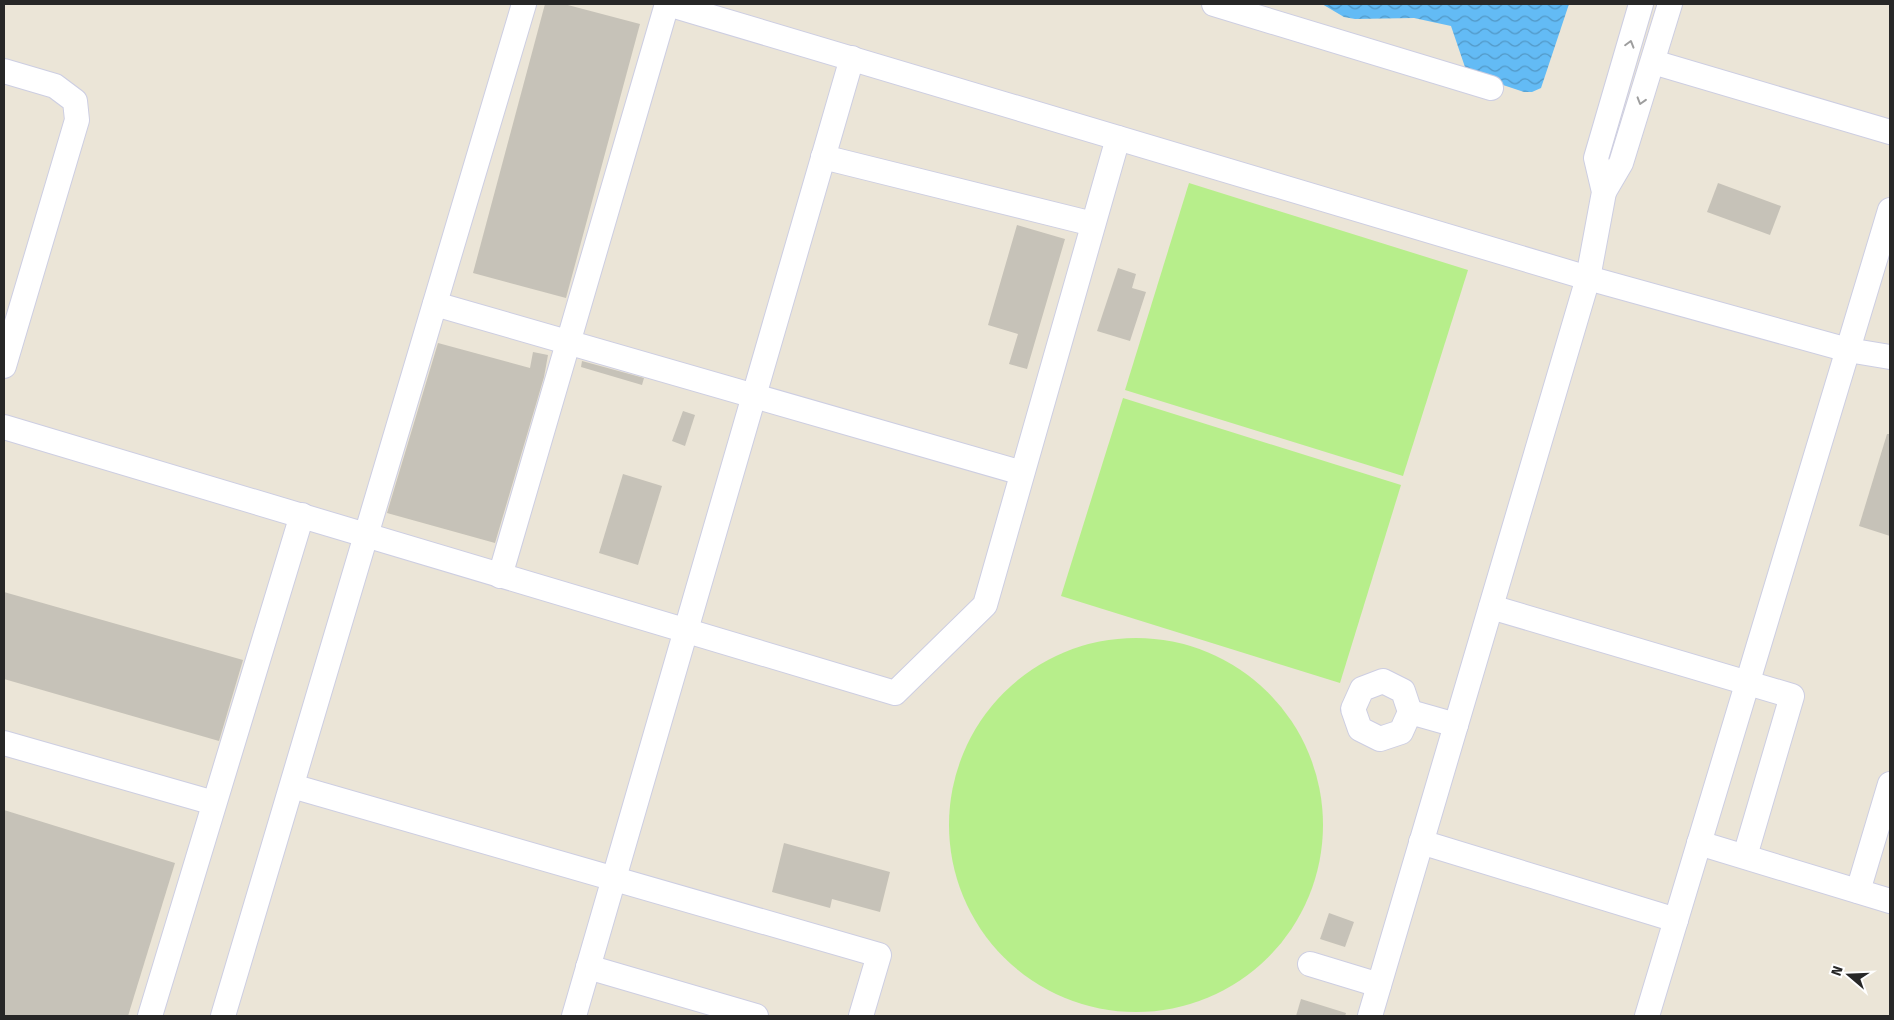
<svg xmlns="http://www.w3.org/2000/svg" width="1894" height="1020" viewBox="0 0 1894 1020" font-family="'Fira Sans',sans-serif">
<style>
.pitch{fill:#b7ee8b}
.water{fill:url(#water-waves)}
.building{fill:#c6c2b8}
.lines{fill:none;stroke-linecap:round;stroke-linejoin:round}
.minor-casing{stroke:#cdcee2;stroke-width:26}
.minor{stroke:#fff;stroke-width:24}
.oneway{stroke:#9e9e9e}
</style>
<defs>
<pattern id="water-waves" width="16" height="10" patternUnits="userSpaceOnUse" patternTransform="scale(1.25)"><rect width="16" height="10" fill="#63bbf5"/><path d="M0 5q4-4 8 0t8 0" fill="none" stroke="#5298c6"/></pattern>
</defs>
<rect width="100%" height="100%" fill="#ebe5d7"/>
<!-- pitch -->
<g class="pitch">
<polygon points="1189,183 1468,270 1403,476 1125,390"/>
<polygon points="1123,398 1401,485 1340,683 1061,596"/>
<circle cx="1136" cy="825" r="187"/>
</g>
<!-- water -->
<polygon class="water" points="1322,4 1569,4 1541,88 1532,92 1524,92 1467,73 1451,26 1414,18 1355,19 1344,17"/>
<!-- building -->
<g class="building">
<polygon points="545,4 564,4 640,24 566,298 473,273"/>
<polygon points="1718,183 1781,206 1770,235 1707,212"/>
<polygon points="1017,225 1065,239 1027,369 1009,364 1018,334 988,325"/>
<polygon points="1118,268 1136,274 1132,288 1146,292 1130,341 1097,331"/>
<polygon points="438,343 530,368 533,352 548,355 544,377 495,543 387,513"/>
<polygon points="582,361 644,378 642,385 581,367"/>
<polygon points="683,411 695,415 685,446 672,441"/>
<polygon points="1887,434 1890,434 1890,536 1859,526"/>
<polygon points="623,474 662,486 638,565 599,553"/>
<polygon points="4,592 243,660 219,741 4,679"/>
<polygon points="4,810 175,863 128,1016 4,1016"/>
<polygon points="784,843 890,872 880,912 832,899 830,908 772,892"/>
<polygon points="1329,913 1354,922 1345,947 1320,939"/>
<polygon points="1301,999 1346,1013 1345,1016 1296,1016"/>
</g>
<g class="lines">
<defs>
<g id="minor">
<polyline points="668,4 1588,278 1848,350 1890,357"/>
<polyline points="1214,4 1491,88"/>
<polyline points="1653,62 1890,132"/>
<polyline points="4,71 55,86 75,101 77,120 4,366"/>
<polyline points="823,157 1093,224"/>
<polyline points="1604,192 1621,163 1670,4"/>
<polyline points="435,304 1022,473"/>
<polyline points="4,427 895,693 985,605 1118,138"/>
<polyline points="500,576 667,4"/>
<polyline points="1491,607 1792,696 1745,856"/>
<polygon points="1383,681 1403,691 1410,712 1401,732 1380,739 1360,729 1353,709 1362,689"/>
<polyline points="1410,712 1456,725"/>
<polyline points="4,743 214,803"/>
<polyline points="292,786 879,955 861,1016"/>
<polyline points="1421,842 1676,920"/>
<polyline points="1699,843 1890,901"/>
<polyline points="1858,891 1890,784"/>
<polyline points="1310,964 1379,985"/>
<polyline points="588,967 756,1016"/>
<polyline points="150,1016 302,515"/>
<polyline points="223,1016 524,4"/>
<polyline points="574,1016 852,58"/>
<polyline points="1370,1016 1588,278 1604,192 1596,158 1641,4"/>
<polyline points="1647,1016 1890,210"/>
</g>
</defs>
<!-- minor casing -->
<use href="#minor" class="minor-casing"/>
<!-- minor -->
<use href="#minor" class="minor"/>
</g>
<!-- one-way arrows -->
<defs><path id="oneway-chevron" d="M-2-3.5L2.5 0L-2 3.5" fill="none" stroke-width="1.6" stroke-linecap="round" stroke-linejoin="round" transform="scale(1.25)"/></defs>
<g class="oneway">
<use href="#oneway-chevron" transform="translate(1630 44) rotate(-74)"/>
<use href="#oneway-chevron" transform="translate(1641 101) rotate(107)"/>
</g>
<!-- border -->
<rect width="1894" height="1020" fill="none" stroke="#272727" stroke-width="10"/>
<!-- north arrow -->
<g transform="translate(1849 975) rotate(289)" stroke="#ffffff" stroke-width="4" paint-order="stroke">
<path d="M0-4L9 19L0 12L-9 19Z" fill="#272727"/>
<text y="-8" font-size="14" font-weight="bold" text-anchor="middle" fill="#272727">N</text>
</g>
</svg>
